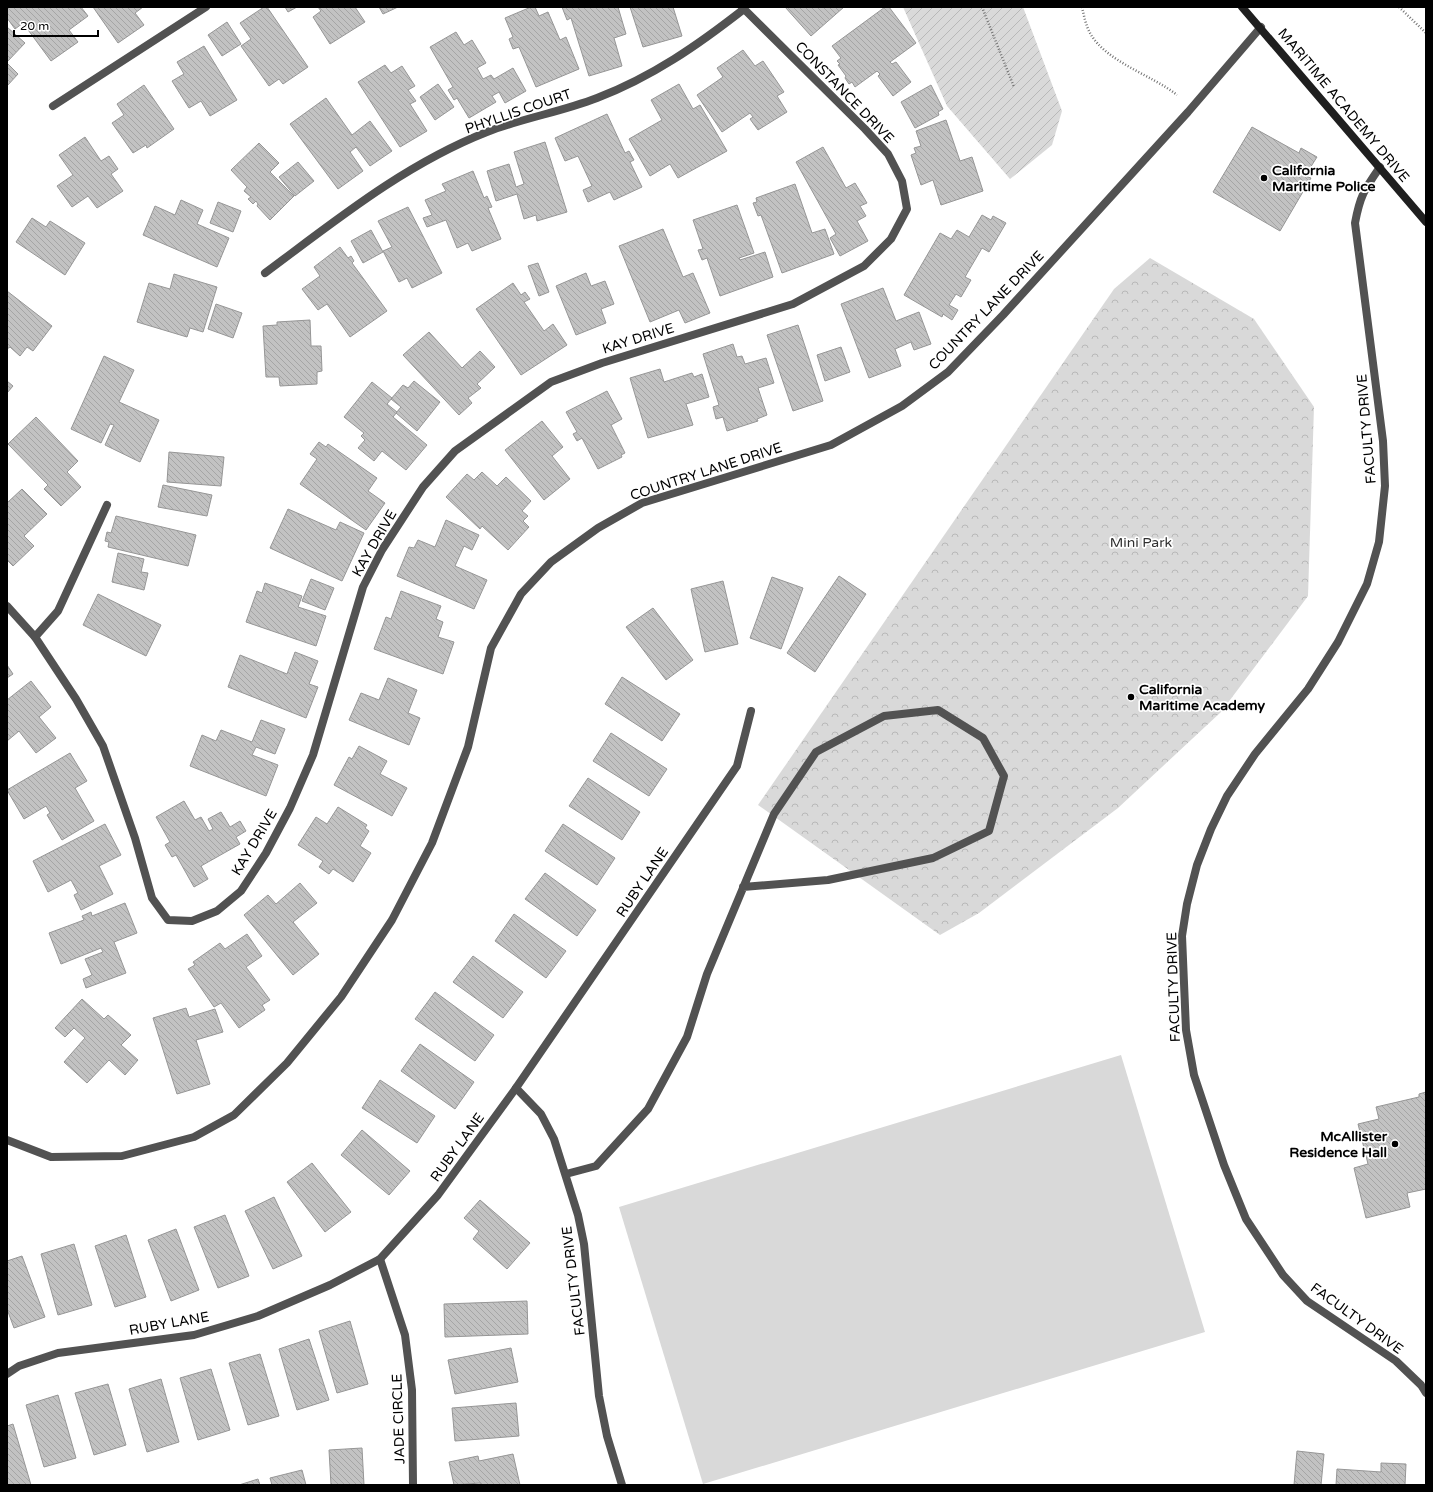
<svg xmlns="http://www.w3.org/2000/svg" width="1433" height="1492" viewBox="0 0 1433 1492" font-family="'Varela Round',sans-serif">
<style>
.forest{fill:url(#forest-crowns)}
.garden{fill:url(#garden-furrows)}
.pitch{fill:#d9d9d9}
.building{fill:url(#building-back-hatch);stroke:#969696}
.lines{fill:none;stroke-linecap:round;stroke-linejoin:round}
.path{stroke:#747474;stroke-width:2.5;stroke-dasharray:1 2;stroke-linecap:butt}
.lane{stroke:#525252;stroke-width:8}
.street{stroke:#525252;stroke-width:8}
.secondary{stroke:#1f1f1f;stroke-width:8}
.poi-dot{fill:#000;stroke:#fff;stroke-width:1.5}
.labels{text-anchor:middle;stroke-width:3.5;stroke-linejoin:round;paint-order:stroke}
.street-label{font-size:14px;fill:#000;stroke:#fff}
.poi-label{font-size:14px;font-weight:bold;fill:#000;stroke:#fff;text-anchor:start}
.park-label{font-size:14px;fill:#303030;stroke:#fff}
</style>
<defs>
<pattern id="forest-crowns" width="20" height="18" patternUnits="userSpaceOnUse"><rect width="20" height="18" fill="#d9d9d9"/><path d="M2 6a3 3 0 1 1 6 0M12 15a3 3 0 1 1 6 0" fill="none" stroke="#b8b8b8"/></pattern>
<pattern id="garden-furrows" width="10" height="10" patternUnits="userSpaceOnUse"><rect width="10" height="10" fill="#d9d9d9"/><path d="M-1 1l2-2M0 10L10 0M9 11l2-2" fill="none" stroke="#b8b8b8"/></pattern>
<pattern id="building-back-hatch" width="6" height="6" patternUnits="userSpaceOnUse"><rect width="6" height="6" fill="#c2c2c2"/><path d="M-1 5l2 2M0 0l6 6M5-1l2 2" fill="none" stroke="#a5a5a5"/></pattern>
</defs>
<rect width="100%" height="100%" fill="#fff"/>
<!-- forest -->
<polygon class="forest" points="1150,258 1254,319 1314,407 1308,596 1221,712 1118,808 979,913 940,935 758,805 1114,289"/>
<!-- garden -->
<polygon class="garden" points="903,7 1023,7 1062,111 1052,145 1010,179 947,106"/>
<!-- pitch -->
<polygon class="pitch" points="1121,1055 1205,1332 703,1484 619,1207"/>
<!-- building -->
<g class="building">
<polygon points="7,7 81,7 88,16 69,30 78,42 51,61 23,23 15,29 7,18"/>
<polygon points="93,7 143,7 135,13 144,25 118,43"/>
<polygon points="264,7 267,7 308,67 283,84 279,79 269,86 241,46 251,39 240,23"/>
<polygon points="285,7 297,7 288,12"/>
<polygon points="318,7 355,7 365,22 330,44 313,17 321,11"/>
<polygon points="379,7 398,7 383,14"/>
<polygon points="531,7 535,7 539,16 548,12 560,40 566,37 579,69 536,87 519,47 513,49 509,39 513,37 505,18"/>
<polygon points="562,7 618,7 626,34 614,38 622,66 589,76 571,18 567,20"/>
<polygon points="630,7 673,7 682,36 643,47"/>
<polygon points="785,7 844,7 811,36"/>
<polygon points="885,7 889,7 916,43 890,62 892,64 896,62 911,82 893,96 878,76 880,74 877,71 855,87 852,82 849,84 845,78 846,76 838,65 840,64 837,61 841,58 832,46"/>
<polygon points="227,22 241,44 222,56 208,35"/>
<polygon points="7,27 25,43 7,62"/>
<polygon points="456,32 464,45 472,40 486,63 477,68 483,79 491,75 494,79 513,68 526,91 505,103 499,92 492,96 496,102 469,118 457,98 454,100 448,90 453,87 430,47"/>
<polygon points="204,46 237,100 210,116 201,101 189,108 172,81 184,74 177,62"/>
<polygon points="743,50 755,66 763,61 784,92 777,96 787,112 758,130 750,119 753,117 750,113 722,132 697,95 723,77 717,68"/>
<polygon points="7,63 18,74 7,86"/>
<polygon points="385,65 391,73 402,66 415,86 408,90 416,101 410,104 427,131 400,147 358,82"/>
<polygon points="438,84 454,107 435,120 420,97"/>
<polygon points="679,84 693,109 700,105 727,151 678,178 670,164 650,176 629,139 662,120 651,100"/>
<polygon points="144,85 174,129 147,148 146,145 133,153 112,123 124,115 117,104"/>
<polygon points="931,85 943,109 938,112 939,115 915,128 901,102"/>
<polygon points="326,98 352,135 370,121 392,151 370,166 356,147 350,152 363,171 338,189 290,124"/>
<polygon points="607,114 625,153 629,151 634,160 630,162 642,187 614,200 610,192 588,202 583,190 592,186 578,156 565,161 555,138"/>
<polygon points="946,120 960,161 972,157 983,191 941,205 933,180 921,185 911,155 916,153 914,148 921,146 916,131"/>
<polygon points="1252,127 1299,153 1301,148 1317,157 1305,176 1311,178 1280,231 1213,192"/>
<polygon points="85,137 101,161 109,156 118,169 111,174 123,191 97,208 88,196 72,207 57,186 73,175 59,155"/>
<polygon points="545,142 567,212 537,221 536,215 524,219 517,194 496,201 487,171 509,164 516,187 524,184 514,152"/>
<polygon points="259,143 279,163 270,172 294,196 270,220 257,206 258,204 256,201 253,204 248,199 251,197 244,191 247,187 231,170"/>
<polygon points="823,147 846,188 855,183 867,203 860,206 866,216 857,221 868,241 840,256 830,238 836,234 796,162"/>
<polygon points="298,162 314,181 295,196 279,177"/>
<polygon points="473,171 484,198 487,196 492,207 488,208 501,239 472,251 468,243 457,248 446,220 427,227 423,218 432,215 425,200 446,191 442,184"/>
<polygon points="795,184 812,233 825,229 834,254 782,273 761,215 758,216 753,203 757,202 756,198"/>
<polygon points="181,200 203,210 197,224 229,238 217,267 143,235 155,206 175,215"/>
<polygon points="218,202 241,211 233,232 210,223"/>
<polygon points="737,205 754,253 739,258 740,260 765,252 773,277 720,296 707,258 702,260 698,250 703,249 693,220"/>
<polygon points="408,207 442,273 412,288 407,278 399,282 383,251 392,247 378,221"/>
<polygon points="982,215 991,220 993,216 1006,223 989,252 982,248 965,277 971,280 961,297 956,294 949,305 958,310 952,320 943,314 942,317 904,295 940,233 951,239 957,230 969,237"/>
<polygon points="32,218 46,227 50,221 85,243 65,275 16,242"/>
<polygon points="663,229 683,277 693,273 710,313 685,323 679,310 650,322 619,246"/>
<polygon points="371,230 383,252 363,263 351,241"/>
<polygon points="340,247 348,258 351,256 354,261 352,263 387,311 350,337 327,304 318,310 302,289 320,276 314,267"/>
<polygon points="538,263 549,292 539,296 528,266"/>
<polygon points="586,273 591,286 605,281 614,304 601,309 606,323 576,335 556,286"/>
<polygon points="174,274 217,287 203,332 190,328 187,337 137,322 149,283 170,289"/>
<polygon points="513,283 521,295 525,292 530,299 524,302 544,331 553,324 567,345 521,375 476,309"/>
<polygon points="883,288 896,321 919,312 931,344 914,350 911,342 895,349 901,366 869,378 841,304"/>
<polygon points="7,291 52,326 33,351 27,347 20,356 10,347 7,349"/>
<polygon points="216,304 242,313 233,338 208,329"/>
<polygon points="310,320 311,346 321,346 322,371 317,372 317,384 280,386 279,377 266,377 263,326 277,325 277,322"/>
<polygon points="798,325 823,401 793,411 767,335"/>
<polygon points="429,332 462,368 480,351 495,367 477,384 481,388 468,398 472,403 459,415 403,355"/>
<polygon points="733,344 737,357 742,356 745,364 766,358 774,383 758,388 767,415 757,419 758,421 727,431 723,417 716,419 713,407 719,405 703,354"/>
<polygon points="841,347 850,372 825,381 817,355"/>
<polygon points="104,356 134,370 119,402 159,420 140,462 105,445 114,425 110,424 101,443 71,429"/>
<polygon points="660,369 664,382 692,373 694,377 702,374 709,397 686,404 693,425 648,438 630,378"/>
<polygon points="7,381 13,386 7,393"/>
<polygon points="414,381 440,402 417,431 396,413 401,407 391,399 403,385 408,388"/>
<polygon points="372,382 392,398 387,404 397,412 393,417 427,445 406,470 382,451 374,461 358,448 365,440 361,436 364,433 344,417"/>
<polygon points="607,391 622,419 611,425 625,453 621,455 622,457 598,469 582,438 577,441 573,434 577,432 566,412"/>
<polygon points="36,417 78,461 67,472 81,487 61,506 44,489 48,485 8,444"/>
<polygon points="542,421 563,447 552,456 570,479 544,500 505,450"/>
<polygon points="319,442 326,447 328,444 377,478 368,491 385,503 366,530 300,484 317,459 310,454"/>
<polygon points="169,452 224,457 221,486 167,482"/>
<polygon points="482,472 497,486 506,477 531,501 522,511 528,516 523,521 529,527 508,550 482,526 480,529 446,497 467,474 474,480"/>
<polygon points="163,485 212,495 207,516 158,507"/>
<polygon points="22,489 47,514 24,536 34,546 13,566 7,560 7,503"/>
<polygon points="288,509 336,530 340,522 364,533 342,581 270,548"/>
<polygon points="116,516 196,535 188,566 108,547 109,542 105,541 107,532 111,533"/>
<polygon points="446,520 479,535 472,550 464,546 455,566 487,580 474,609 397,576 409,547 414,548 418,540 435,547"/>
<polygon points="118,553 144,559 141,572 148,573 144,590 112,582"/>
<polygon points="839,576 866,594 815,672 787,653"/>
<polygon points="772,577 803,588 781,649 750,638"/>
<polygon points="311,579 334,588 325,610 302,601"/>
<polygon points="723,581 738,644 705,652 691,589"/>
<polygon points="265,583 302,596 298,607 326,616 316,646 246,622 257,591 262,593"/>
<polygon points="401,591 441,606 436,619 443,622 438,637 454,642 443,674 374,649 386,617 391,619"/>
<polygon points="98,594 161,625 146,656 83,625"/>
<polygon points="653,608 693,660 666,680 626,627"/>
<polygon points="295,652 318,661 309,684 318,687 306,718 228,687 240,655 287,674"/>
<polygon points="7,665 13,674 7,678"/>
<polygon points="622,677 680,714 662,741 605,704"/>
<polygon points="388,678 417,690 408,713 420,718 409,745 349,720 361,693 379,700"/>
<polygon points="31,681 51,707 39,717 56,738 36,753 19,731 7,741 7,700"/>
<polygon points="261,720 285,729 275,754 256,747 252,755 278,765 266,796 190,766 202,735 216,741 221,730 252,742"/>
<polygon points="611,733 667,769 649,796 593,761"/>
<polygon points="359,746 387,761 380,774 407,788 392,816 334,785 349,757 352,759"/>
<polygon points="70,753 87,781 75,788 94,821 62,840 47,815 50,813 46,806 24,819 7,790"/>
<polygon points="588,778 640,812 622,840 569,806"/>
<polygon points="184,801 195,820 201,817 209,831 213,829 208,819 221,812 230,827 240,821 246,831 236,837 240,844 201,866 208,879 194,887 176,855 172,857 165,845 170,842 156,817"/>
<polygon points="338,807 367,825 365,828 369,831 360,846 371,853 353,882 333,869 329,874 319,867 323,861 298,845 316,817 327,824"/>
<polygon points="105,824 121,855 99,866 113,894 81,910 74,895 78,893 71,880 48,892 33,861"/>
<polygon points="563,824 615,858 597,885 545,851"/>
<polygon points="545,873 596,910 577,936 525,899"/>
<polygon points="300,883 317,903 293,922 319,954 293,975 244,915 268,895 276,904"/>
<polygon points="125,903 137,933 114,942 126,973 86,988 83,979 92,975 85,959 103,952 101,948 61,964 49,933 84,920 82,916 91,912 92,916"/>
<polygon points="514,914 566,951 546,978 495,941"/>
<polygon points="247,934 262,956 246,967 270,1000 262,1005 265,1010 239,1028 221,1003 214,1007 188,969 195,965 193,962 220,943 225,949"/>
<polygon points="473,956 523,992 503,1018 453,982"/>
<polygon points="435,992 494,1035 475,1061 415,1019"/>
<polygon points="82,999 104,1019 108,1015 131,1035 121,1045 138,1060 125,1075 109,1060 87,1083 64,1062 85,1038 74,1028 65,1037 55,1028"/>
<polygon points="186,1008 189,1017 215,1009 223,1032 196,1040 210,1084 177,1094 153,1018"/>
<polygon points="420,1044 474,1082 455,1109 401,1071"/>
<polygon points="380,1080 435,1116 417,1143 362,1108"/>
<polygon points="1426,1092 1426,1189 1407,1193 1410,1207 1366,1218 1354,1168 1368,1164 1358,1124 1379,1119 1376,1107 1419,1097 1419,1094"/>
<polygon points="362,1130 410,1171 389,1195 341,1155"/>
<polygon points="312,1163 351,1212 325,1232 287,1182"/>
<polygon points="274,1197 302,1256 273,1269 245,1211"/>
<polygon points="480,1200 530,1243 507,1269 473,1239 479,1231 464,1218"/>
<polygon points="225,1215 249,1276 218,1288 194,1227"/>
<polygon points="176,1229 199,1290 171,1301 148,1240"/>
<polygon points="126,1235 146,1297 115,1307 95,1246"/>
<polygon points="74,1244 92,1305 58,1315 41,1254"/>
<polygon points="22,1256 45,1317 14,1328 7,1309 7,1261"/>
<polygon points="527,1301 528,1334 445,1337 444,1304"/>
<polygon points="350,1321 368,1384 337,1393 319,1331"/>
<polygon points="309,1339 329,1400 297,1410 279,1349"/>
<polygon points="511,1348 518,1382 455,1394 448,1360"/>
<polygon points="260,1354 279,1416 248,1425 229,1363"/>
<polygon points="211,1369 230,1430 198,1440 180,1378"/>
<polygon points="161,1379 179,1442 147,1452 129,1389"/>
<polygon points="108,1384 126,1445 94,1455 75,1393"/>
<polygon points="58,1395 76,1458 44,1467 26,1405"/>
<polygon points="516,1403 519,1436 455,1441 452,1408"/>
<polygon points="13,1424 31,1485 7,1485 7,1426"/>
<polygon points="362,1448 364,1485 331,1485 329,1450"/>
<polygon points="1297,1451 1324,1454 1321,1485 1294,1485"/>
<polygon points="513,1454 520,1485 481,1485 480,1483 454,1485 449,1462 478,1456 479,1461"/>
<polygon points="1381,1463 1406,1464 1405,1485 1336,1485 1337,1469 1381,1472"/>
<polygon points="302,1470 306,1485 272,1485 270,1478"/>
<polygon points="258,1479 260,1485 239,1485"/>
</g>
<g class="lines">
<!-- path -->
<g class="path">
<polyline points="982,7 1014,87"/>
<path d="M 1082,7 C 1084,16 1086,26 1090,33 C 1106,62 1152,75 1177,95"/>
<polyline points="1399,7 1426,33"/>
</g>
<!-- lane -->
<polyline class="lane" points="566,1174 596,1166 648,1109 687,1037 707,974 774,814 816,752 884,716 938,710 983,738 1004,776 989,831 933,858 828,880 743,887"/>
<!-- street -->
<g class="street">
<polyline points="53,106 206,7"/>
<path d="M 1380,167 C 1364,190 1360,196 1355,223 L 1383,441 L 1385,486 L 1379,542 L 1367,584 L 1338,642 L 1308,689 L 1255,754 L 1227,796 L 1211,829 L 1197,865 L 1187,904 L 1182,936 L 1186,1030 L 1194,1075 L 1224,1165 L 1246,1219 L 1283,1275 L 1307,1301 L 1396,1361 L 1421,1385 L 1426,1393"/>
<path d="M 265,273 C 335,221 405,164 487,132 C 523,118 561,112 597,98 C 652,77 698,45 744,9"/>
<polyline points="7,606 35,637 76,699 103,746 135,838 152,898 168,920 192,921 217,911 241,891 266,853 290,808 313,755 363,587 382,550 423,487 455,451 551,382 602,363 793,304 864,266 891,239 907,209 902,181 888,154 865,129 742,7"/>
<polyline points="35,637 58,611 107,505"/>
<polyline points="516,1088 541,1114 554,1139 578,1215 584,1244 599,1396 607,1436 622,1485"/>
<polyline points="7,1140 51,1157 122,1156 194,1137 234,1115 287,1063 341,997 392,920 432,843 468,747 491,648 521,594 551,562 598,528 642,503 831,445 902,406 948,372 1003,315 1188,112 1261,27"/>
<polyline points="380,1259 405,1335 412,1390 413,1485"/>
<polyline points="7,1374 19,1366 58,1353 194,1335 258,1316 330,1285 380,1259 438,1195 516,1088 737,766 751,711"/>
</g>
<!-- secondary -->
<polyline class="secondary" points="1242,7 1426,222"/>
</g>
<!-- markers -->
<g class="poi-dot">
<circle cx="1264" cy="178" r="4"/>
<circle cx="1131" cy="697" r="4"/>
<circle cx="1395" cy="1144" r="4"/>
</g>
<g class="labels">
<!-- street labels -->
<g class="street-label">
<text transform="translate(845 92) rotate(46)" y="5">CONSTANCE DRIVE</text>
<text transform="translate(1344 105) rotate(50)" y="5">MARITIME ACADEMY DRIVE</text>
<text transform="translate(518 111) rotate(-19)" y="5">PHYLLIS COURT</text>
<text transform="translate(986 310) rotate(-46)" y="5">COUNTRY LANE DRIVE</text>
<text transform="translate(638 338) rotate(-17)" y="5">KAY DRIVE</text>
<text transform="translate(1366 429) rotate(-95)" y="5">FACULTY DRIVE</text>
<text transform="translate(706 471) rotate(-18)" y="5">COUNTRY LANE DRIVE</text>
<text transform="translate(374 543) rotate(-60)" y="5">KAY DRIVE</text>
<text transform="translate(254 842) rotate(-59)" y="5">KAY DRIVE</text>
<text transform="translate(642 882) rotate(-56)" y="5">RUBY LANE</text>
<text transform="translate(1173 987) rotate(-92)" y="5">FACULTY DRIVE</text>
<text transform="translate(457 1147) rotate(-54)" y="5">RUBY LANE</text>
<text transform="translate(573 1281) rotate(-97)" y="5">FACULTY DRIVE</text>
<text transform="translate(1357 1318) rotate(36)" y="5">FACULTY DRIVE</text>
<text transform="translate(169 1323) rotate(-10)" y="5">RUBY LANE</text>
<text transform="translate(398 1419) rotate(-92)" y="5">JADE CIRCLE</text>
</g>
<!-- poi labels -->
<g class="poi-label">
<text x="1272" y="175">California<tspan x="1272" dy="16">Maritime Police</tspan></text>
<text x="1139" y="694">California<tspan x="1139" dy="16">Maritime Academy</tspan></text>
<text x="1387" y="1141" text-anchor="end">McAllister<tspan x="1387" dy="16">Residence Hall</tspan></text>
</g>
<!-- park labels -->
<g class="park-label">
<text x="1141" y="547">Mini Park</text>
</g>
</g>
<!-- border -->
<rect width="1433" height="1492" fill="none" stroke="#000000" stroke-width="16"/>
<!-- scale -->
<path d="M14 30v6h84v-6" fill="none" stroke="#000000" stroke-width="2"/>
<text x="20" y="30" font-size="12" fill="#000000" stroke="#ffffff" stroke-width="3" paint-order="stroke">20 m</text>
</svg>
